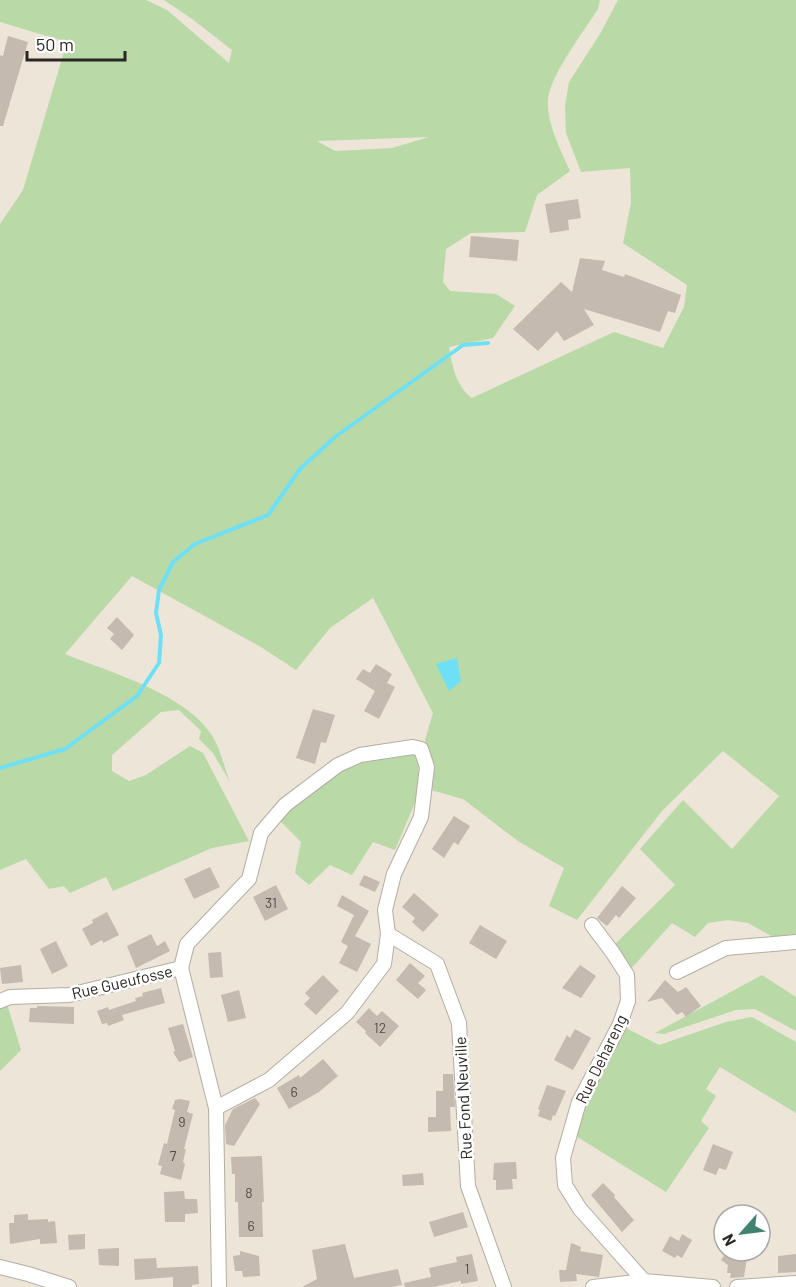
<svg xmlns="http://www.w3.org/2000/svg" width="796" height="1287" viewBox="0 0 796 1287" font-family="Barlow,sans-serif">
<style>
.green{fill:#b9d9a7;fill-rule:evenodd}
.water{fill:#6ee0f5}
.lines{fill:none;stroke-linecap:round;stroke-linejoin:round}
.stream{stroke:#6ee0f5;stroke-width:4}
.building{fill:#c5bab0}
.minor-casing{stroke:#b4ada1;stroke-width:16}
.minor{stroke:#fff;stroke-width:14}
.labels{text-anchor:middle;stroke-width:5;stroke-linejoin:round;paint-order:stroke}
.number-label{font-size:14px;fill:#514c46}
.street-label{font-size:16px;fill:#2a2722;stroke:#fff}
</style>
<rect width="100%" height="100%" fill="#ece5d8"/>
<!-- green -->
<g class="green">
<path d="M 0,0 L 146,0 L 167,10 L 229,63 L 232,50 L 192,19 L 164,0 L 600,0 L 598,9 C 584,31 551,74 548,99 C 546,122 561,151 570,171 L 537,195 L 525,232 L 471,233 L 446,249 L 443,282 L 450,291 L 496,294 L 515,306 L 493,338 L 449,347 C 452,366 456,386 472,398 L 614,332 L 663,348 L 684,307 L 687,285 L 623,243 L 631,203 L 630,168 L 581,172 L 566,133 L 565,106 L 569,82 L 600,34 L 618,0 L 796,0 L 796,938 L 775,938 L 748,923 L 728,920 L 708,923 L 695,937 L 672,923 L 630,970 L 614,945 L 675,885 L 640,849 L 683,800 L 732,849 L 779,796 L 723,751 L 662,811 L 577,920 L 549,906 L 564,868 L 518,841 L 463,799 L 431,790 L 432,771 L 425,740 L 433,713 L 373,598 L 330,628 L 296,670 L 261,647 L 132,576 L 65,654 C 109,672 184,693 211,734 C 220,747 224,767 230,782 L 213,753 L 199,739 L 201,731 L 179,710 L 161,712 L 112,755 L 112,771 L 129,781 L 146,775 L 190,746 L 203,753 L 249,841 L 212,848 L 113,891 L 106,877 L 70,893 L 64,886 L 49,889 L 26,859 L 0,870 L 0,224 L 23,190 L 67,42 L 0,22 ZM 429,137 L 392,148 L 335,151 L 317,141 Z"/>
<polygon points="418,753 419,793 395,850 373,842 352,875 330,865 309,885 295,873 301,842 279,820 339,769 367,755"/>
<polygon points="762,975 796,997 796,1031 755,1009 736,1010 664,1034 655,1033"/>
<polygon points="7,1004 21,1050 0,1071 0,1007"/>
<polygon points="752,1017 796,1042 796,1113 720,1067 706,1089 716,1096 701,1121 709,1128 666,1192 571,1133 624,1027 659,1045 726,1022"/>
</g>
<!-- water -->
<polygon class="water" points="457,658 461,681 449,691 436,664"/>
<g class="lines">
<!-- stream -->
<polyline class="stream" points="0,768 65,749 137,696 159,663 161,635 156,613 159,590 173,562 195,544 268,515 300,469 335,437 463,345 488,343"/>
</g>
<!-- building -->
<g class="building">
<polygon points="8,36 28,42 3,126 0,126 0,55 3,56"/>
<polygon points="578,199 581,218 568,220 569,230 550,233 545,204"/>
<polygon points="471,236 519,240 517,261 469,257"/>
<polygon points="580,258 605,261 602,270 624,277 625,274 681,295 675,313 668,311 660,332 584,309 594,325 564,341 557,331 538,351 513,329 561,282 572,292"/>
<polygon points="117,617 134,635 122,650 110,639 114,634 107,628"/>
<polygon points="376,664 392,674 387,683 395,687 379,719 364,711 375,691 356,679 363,669 370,673"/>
<polygon points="313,709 335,715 326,743 321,742 315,764 296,758"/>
<polygon points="454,816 470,826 458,845 454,842 444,858 432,849"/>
<polygon points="210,867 220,887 194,899 184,879"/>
<polygon points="364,875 380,882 375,892 359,885"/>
<polygon points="276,885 288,909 265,921 253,897"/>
<polygon points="622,886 636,898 619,918 616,915 607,926 597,918"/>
<polygon points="414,893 439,915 423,932 412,922 415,918 402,907"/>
<polygon points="342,895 369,911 355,936 371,944 357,972 339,963 348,946 341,942 354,915 337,906"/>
<polygon points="107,912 119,935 103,943 102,940 91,946 82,929 93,923 92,920"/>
<polygon points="480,925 507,941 496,959 469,943"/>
<polygon points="151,934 157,946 165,941 170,951 136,968 127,946"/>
<polygon points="56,941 68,966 52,974 40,949"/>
<polygon points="221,952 223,977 210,978 208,953"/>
<polygon points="410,963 425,976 418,983 426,990 418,999 396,980"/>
<polygon points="21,965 23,982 2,984 0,968"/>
<polygon points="580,965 596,976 581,998 562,988"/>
<polygon points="323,975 339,991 316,1015 304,1004 310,998 305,993"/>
<polygon points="665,980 678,992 686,987 701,1006 686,1017 682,1012 677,1015 662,998 647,1002"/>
<polygon points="161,988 165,1003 122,1015 124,1020 108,1026 107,1023 102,1024 97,1011 108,1007 109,1010 136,1001 135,998 143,996 142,993"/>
<polygon points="239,990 246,1018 228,1022 221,995"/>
<polygon points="37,1006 74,1007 74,1024 29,1022 30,1008 37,1008"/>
<polygon points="369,1008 377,1016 382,1011 399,1026 380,1047 365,1033 366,1031 356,1022"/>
<polygon points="183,1024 193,1057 179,1062 173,1052 175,1051 168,1028"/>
<polygon points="575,1029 591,1038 573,1070 554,1060 567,1035 570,1038"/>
<polygon points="323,1059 338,1076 319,1092 289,1109 277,1088 299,1075 300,1078"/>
<polygon points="443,1074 453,1074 455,1107 450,1107 451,1131 428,1132 428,1117 436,1117 436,1091 443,1091"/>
<polygon points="547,1085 566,1091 555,1116 553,1115 551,1121 538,1116 540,1110 538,1109"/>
<polygon points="255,1098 260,1104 234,1146 226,1144 225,1125 233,1109"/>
<polygon points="180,1099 190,1101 187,1112 193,1114 184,1149 186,1149 183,1162 185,1164 181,1180 160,1174 162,1166 158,1165 164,1143 167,1144 175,1110 172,1109 175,1100"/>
<polygon points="713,1144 733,1152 726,1170 719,1168 716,1175 703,1170"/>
<polygon points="262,1156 264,1202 262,1202 263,1237 239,1237 238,1202 235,1202 235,1174 232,1174 231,1157"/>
<polygon points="516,1162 517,1179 512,1179 513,1189 496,1190 496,1180 493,1180 494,1163"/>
<polygon points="423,1173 424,1185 403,1186 402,1175"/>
<polygon points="603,1183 615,1195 614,1197 634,1220 622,1232 591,1195"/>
<polygon points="184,1191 185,1199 197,1199 198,1213 185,1214 185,1222 165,1222 164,1192"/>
<polygon points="463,1212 468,1227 434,1237 429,1222"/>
<polygon points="28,1214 28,1220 48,1219 48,1222 55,1221 57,1243 40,1244 40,1239 10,1244 9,1223 14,1223 14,1215"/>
<polygon points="85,1234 85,1249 69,1250 68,1235"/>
<polygon points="682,1234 692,1240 682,1258 677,1255 675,1258 662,1251 670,1236 679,1241"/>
<polygon points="571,1243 581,1247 580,1251 603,1255 599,1277 576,1274 577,1281 560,1282 559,1270 566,1270"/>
<polygon points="345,1244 354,1278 398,1269 402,1285 391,1287 302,1287 317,1279 312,1250"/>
<polygon points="119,1248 119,1266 99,1265 98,1249"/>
<polygon points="240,1251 259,1256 260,1276 243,1277 242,1271 235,1271 233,1256 240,1255"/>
<polygon points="727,1251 748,1251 744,1277 730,1278 731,1273 727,1273 728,1265 721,1260"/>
<polygon points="472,1254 478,1281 461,1284 461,1281 433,1287 405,1287 404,1283 431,1277 429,1268 457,1262 456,1257"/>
<polygon points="796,1254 796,1272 778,1273 778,1256"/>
<polygon points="156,1258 157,1268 198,1266 199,1284 192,1285 192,1287 173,1287 173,1277 135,1280 134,1259"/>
</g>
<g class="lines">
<defs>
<g id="minor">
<polyline points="592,925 613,953 627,975 628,1001 620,1024 579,1102 563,1158 565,1185 580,1209 644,1281"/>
<polyline points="388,934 437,964 459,1023 468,1186 504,1287"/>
<polyline points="181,968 216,1108 219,1287"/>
<polyline points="677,972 726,948 796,942"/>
<polyline points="0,1001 10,997 69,995 181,968 187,944 249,879 261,833 285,805 338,765 360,755 413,747 421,749 427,767 421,817 394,874 385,910 388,934 384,964 347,1013 269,1080 216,1108"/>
<polyline points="0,1267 28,1274 69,1287"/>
<polyline points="593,1287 644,1281 713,1287"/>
<polyline points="737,1287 796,1283"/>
</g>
</defs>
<!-- minor casing -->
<use href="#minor" class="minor-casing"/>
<!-- minor -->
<use href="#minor" class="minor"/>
</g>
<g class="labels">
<!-- number labels -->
<g class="number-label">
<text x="271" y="908">31</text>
<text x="380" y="1033">12</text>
<text x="294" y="1097">6</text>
<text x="182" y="1127">9</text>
<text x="173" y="1161">7</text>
<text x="249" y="1198">8</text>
<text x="251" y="1231">6</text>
<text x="467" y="1274">1</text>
</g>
<!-- street labels -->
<g class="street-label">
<text transform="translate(122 982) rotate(-13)" y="6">Rue Gueufosse</text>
<text transform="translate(601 1059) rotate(-64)" y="6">Rue Dehareng</text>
<text transform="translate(463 1098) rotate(-93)" y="6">Rue Fond Neuville</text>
</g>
</g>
<!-- north arrow -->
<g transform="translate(742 1233) rotate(242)"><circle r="28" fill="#ffffff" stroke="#aaa9a7" stroke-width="1.5"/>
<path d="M0-4.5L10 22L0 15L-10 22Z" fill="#428271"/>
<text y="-9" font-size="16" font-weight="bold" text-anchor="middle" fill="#2a2722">N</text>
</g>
<!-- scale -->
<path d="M27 51v9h98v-9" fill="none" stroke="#2a2722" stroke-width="3"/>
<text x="36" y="51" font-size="18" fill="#2a2722" stroke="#ffffff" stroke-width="4.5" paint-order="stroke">50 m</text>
</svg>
